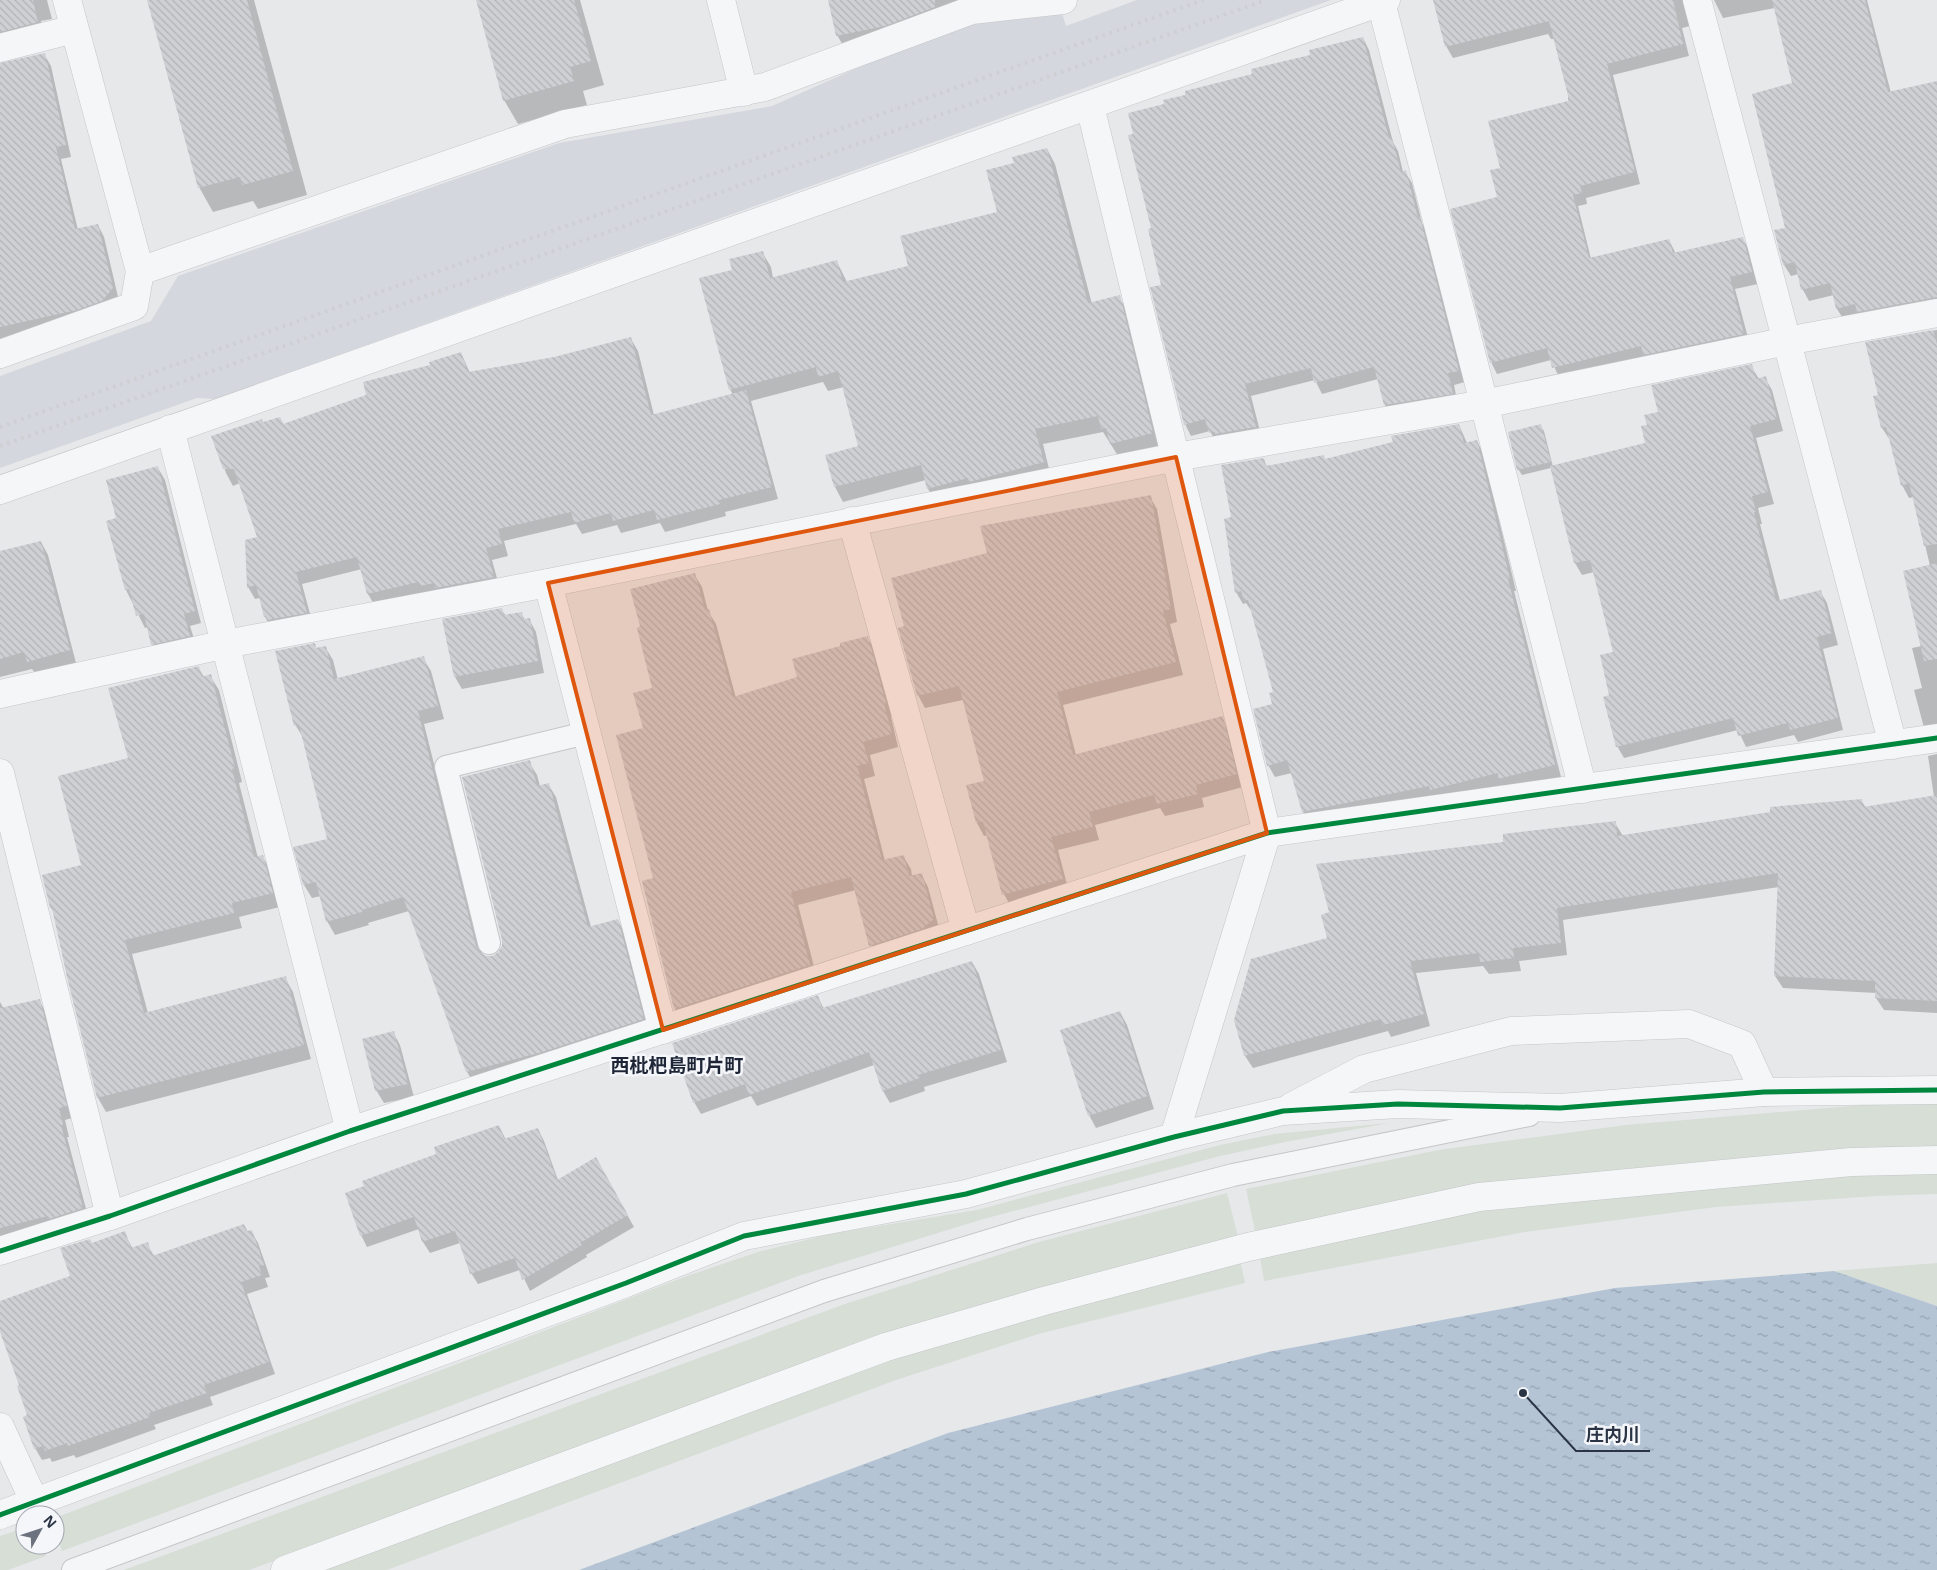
<svg xmlns="http://www.w3.org/2000/svg" width="1937" height="1570" viewBox="0 0 1937 1570" font-family="'Open Sans','Noto Sans JP',sans-serif">
<style>
.built{fill:#d4d7dd}
.green{fill:#d6ded6}
.water{fill:url(#water-ripples)}
.shadow{fill:#0003}
.building{fill:url(#building-back-hatch)}
.lines{fill:none;stroke-linecap:round;stroke-linejoin:round}
.lane-casing{stroke:#c4c6c8;stroke-width:24}
.street-casing{stroke:#c4c6c8;stroke-width:29}
.lane{stroke:#f5f6f7;stroke-width:22}
.street{stroke:#f5f6f7;stroke-width:28}
.rail{stroke:#cecfd2;stroke-width:4;stroke-dasharray:2.5 5;stroke-linecap:butt}
.cycleway-casing{stroke:#f4f6f9;stroke-width:8}
.cycleway{stroke:#00873e;stroke-width:5}
.marked{fill:#df570f;fill-opacity:0.2;stroke:#df570f;stroke-width:4;stroke-linejoin:round}
.labels{text-anchor:middle;stroke-width:5;stroke-linejoin:round;paint-order:stroke}
.quarter-label{font-size:19px;font-weight:bold;fill:#1d2536;stroke:#f4f6f9}
.leader{fill:none;stroke:#2b3445;stroke-width:2}
.callout-dot{fill:#2b3445;stroke:#f4f6f9;stroke-width:2}
.callout-label{font-size:18px;text-anchor:middle;font-weight:bold;fill:#2b3445;stroke:#f4f6f9;stroke-width:5;stroke-linejoin:round;paint-order:stroke}
</style>
<defs>
<pattern id="water-ripples" width="26" height="14" patternUnits="userSpaceOnUse" patternTransform="scale(1.25)"><rect width="26" height="14" fill="#b4c4d5"/><path d="M2 4q2-2 4 0t4 0M15 11q2-2 4 0t4 0" fill="none" stroke="#93a0af"/></pattern>
<pattern id="building-back-hatch" width="6" height="6" patternUnits="userSpaceOnUse" patternTransform="scale(1.25)"><rect width="6" height="6" fill="#ced0d3"/><path d="M-1 5l2 2M0 0l6 6M5-1l2 2" fill="none" stroke="#b1b3b6"/></pattern>
</defs>
<rect width="100%" height="100%" fill="#e6e8ea"/>
<!-- built -->
<polygon class="built" points="1137,0 1331,0 215,399 197,398 0,468 0,376 151,321 178,276 559,143 772,106 893,52 972,24 1062,13 1066,26"/>
<!-- green -->
<g class="green">
<polygon points="1874,1104 1937,1104 1937,1148 1864,1150 1653,1166 1466,1190 1255,1231 1246,1189 1439,1150 1626,1125"/>
<polygon points="1389,1123 1285,1142 1220,1156 980,1220 798,1276 62,1551 55,1529 55,1518 687,1276 758,1252 830,1234 977,1210 1220,1145 1275,1134"/>
<polygon points="1937,1172 1937,1194 1876,1196 1716,1207 1525,1232 1264,1281 1260,1257 1496,1207 1863,1174"/>
<polygon points="1227,1193 1238,1237 876,1337 249,1570 124,1570 845,1304 1039,1242"/>
<polygon points="1240,1260 1245,1283 1038,1334 896,1380 387,1570 323,1570 897,1356"/>
<polygon points="1937,1263 1937,1306 1834,1271"/>
<polygon points="25,1528 25,1545 42,1545 46,1556 8,1570 0,1570 0,1536"/>
</g>
<!-- water -->
<polygon class="water" points="1834,1271 1937,1306 1937,1570 579,1570 948,1433 1268,1352 1615,1288"/>
<!-- shadow -->
<g class="shadow">
<polygon points="0,0 47,0 52,19 41,21 44,34 0,46"/>
<polygon points="148,0 254,0 307,195 258,209 253,201 213,212 199,187"/>
<polygon points="477,0 580,0 604,85 583,91 587,105 518,124 504,100"/>
<polygon points="830,0 982,0 844,47 837,35"/>
<polygon points="1456,0 1693,0 1690,26 1682,28 1689,56 1613,75 1640,184 1586,198 1587,204 1578,206 1591,259 1669,240 1676,254 1743,239 1749,250 1758,284 1735,289 1750,345 1560,379 1551,360 1497,374 1491,362 1498,198 1570,102 1554,39 1551,39 1548,34 1453,58 1446,46"/>
<polygon points="1714,0 1867,0 1891,93 1937,82 1937,311 1844,320 1837,309 1834,295 1809,301 1803,290 1799,274 1791,276 1784,265 1794,84 1775,8 1723,18"/>
<polygon points="1363,38 1369,50 1393,142 1398,151 1403,172 1405,172 1412,183 1422,223 1426,230 1465,382 1454,385 1458,405 1391,416 1385,405 1378,379 1322,394 1315,380 1251,396 1262,439 1217,444 1210,431 1191,436 1185,424 1153,229 1135,135 1166,105"/>
<polygon points="44,54 51,66 71,157 61,159 78,230 98,225 104,237 119,301 0,348 0,64"/>
<polygon points="1047,149 1055,164 1092,304 1119,297 1128,312 1161,448 1120,459 1103,432 1043,444 1051,477 937,504 928,489 926,480 843,502 835,487 827,456 860,447 844,387 828,391 823,382 751,401 778,499 725,512 726,516 665,532 660,523 621,533 617,525 582,534 576,524 504,541 508,556 492,560 500,589 375,606 368,594 362,569 302,584 313,625 272,629 265,617 260,598 255,599 248,587 259,537 240,483 233,486 226,473 213,437 280,418 284,425 368,396 461,353 470,373 554,358 631,339 638,351 654,415 733,395 730,389 733,271 762,252 771,267 773,278 837,262 847,282 909,266 999,212 1015,164"/>
<polygon points="1937,330 1937,736 1930,737 1923,724 1914,690 1922,688 1912,648 1922,646 1930,566 1914,497 1909,498 1902,485 1890,440 1882,428 1875,397 1880,395 1867,343"/>
<polygon points="1751,366 1759,379 1765,378 1772,390 1783,431 1756,438 1774,504 1758,508 1762,524 1760,524 1780,601 1820,591 1827,603 1838,645 1823,649 1843,730 1798,742 1794,735 1746,747 1738,730 1624,758 1617,746 1611,696 1614,653 1594,572 1582,575 1575,563 1551,468 1522,475 1518,469 1540,425 1544,431 1553,467 1646,444 1649,426 1659,413"/>
<polygon points="1459,425 1467,443 1477,441 1483,453 1516,591 1514,591 1561,777 1506,790 1503,785 1438,801 1310,824 1303,812 1292,773 1275,777 1268,765 1275,693 1252,612 1246,603 1243,604 1236,592 1233,518 1263,459 1267,466 1325,460"/>
<polygon points="158,468 165,480 201,623 190,626 197,648 159,657 152,644 148,627 145,628 126,590 108,522 118,519"/>
<polygon points="1150,497 1157,509 1177,622 1170,624 1183,675 1063,705 1076,755 1222,718 1229,731 1243,787 1202,798 1204,807 1165,816 1160,808 1095,825 1099,840 1058,850 1069,892 1011,907 1004,894 988,835 984,836 977,823 968,786 985,782 963,700 925,708 918,695 905,627 989,553"/>
<polygon points="41,542 48,555 76,663 35,673 32,669 0,677 0,553"/>
<polygon points="694,574 702,587 708,611 716,624 736,698 798,678 842,647 867,637 875,650 893,716 891,717 898,747 870,755 875,776 864,779 885,861 903,856 911,869 912,876 921,874 928,887 940,932 878,958 871,945 856,890 798,905 817,978 682,1022 675,1009 643,882 654,879 645,729 653,689"/>
<polygon points="501,609 506,616 521,613 525,620 529,619 536,632 544,673 462,689 455,677 443,620"/>
<polygon points="325,647 333,660 338,680 423,658 431,671 444,719 424,724 482,955 485,957 493,957 499,954 503,948 529,762 537,775 540,786 548,784 556,797 591,927 618,920 625,934 651,1032 475,1085 467,1072 409,911 368,923 369,925 335,935 327,921 321,896 312,898 304,885 295,848 329,840 304,739 296,726 277,652"/>
<polygon points="198,667 204,677 210,676 219,690 242,782 239,783 258,858 262,856 271,871 280,907 239,917 242,928 132,954 148,1013 285,978 293,992 311,1059 106,1112 98,1098 68,976 54,913 51,908 83,866 129,759"/>
<polygon points="1937,754 1937,1013 1884,1010 1876,998 1876,993 1783,988 1775,976 1779,887 1563,920 1567,955 1519,961 1521,971 1489,974 1483,966 1416,973 1430,1026 1391,1037 1388,1031 1253,1068 1245,1056 1235,1019 1328,939 1505,843 1615,823 1623,836 1861,800 1866,808 1934,797 1928,756"/>
<polygon points="972,962 979,974 1007,1062 924,1087 925,1091 890,1103 883,1091 874,1065 757,1106 751,1096 701,1114 694,1102 818,997 824,1009"/>
<polygon points="39,1000 46,1012 72,1118 65,1120 69,1137 67,1137 89,1220 0,1241 0,1002 4,1009"/>
<polygon points="1120,1012 1127,1025 1154,1109 1096,1128 1089,1115"/>
<polygon points="393,1032 400,1045 414,1097 384,1103 376,1090"/>
<polygon points="499,1126 506,1140 538,1129 544,1141 558,1180 596,1159 634,1227 586,1255 587,1257 530,1291 520,1270 478,1284 471,1273 460,1243 430,1253 423,1242 419,1229 367,1247 361,1235 438,1155"/>
<polygon points="244,1225 248,1232 251,1231 258,1243 270,1277 265,1278 268,1287 247,1294 275,1374 210,1397 213,1405 154,1425 156,1429 76,1458 74,1455 52,1462 50,1458 42,1460 35,1448 29,1416 21,1386 0,1328 0,1303 71,1277 92,1244 124,1233 133,1249 147,1244 154,1256"/>
</g>
<!-- building -->
<g class="building">
<polygon points="0,0 33,0 38,22 0,32"/>
<polygon points="147,0 247,0 293,171 242,185 240,177 198,188"/>
<polygon points="476,0 574,0 591,61 570,67 574,81 503,101"/>
<polygon points="828,0 935,0 935,7 885,26 836,36"/>
<polygon points="1433,0 1673,0 1683,44 1607,64 1635,172 1580,186 1582,193 1573,195 1589,258 1669,239 1673,253 1743,237 1752,272 1730,277 1744,334 1643,355 1641,346 1552,368 1547,348 1490,363 1450,209 1497,197 1490,170 1500,168 1488,121 1568,101 1568,95 1549,21 1445,47"/>
<polygon points="1772,0 1865,0 1888,92 1937,81 1937,297 1857,312 1855,304 1836,309 1830,283 1801,290 1795,262 1783,265 1774,230 1785,228 1752,94 1792,83"/>
<polygon points="1363,37 1389,138 1392,138 1401,172 1406,170 1418,218 1420,217 1459,371 1448,373 1453,394 1384,405 1374,367 1314,383 1311,368 1245,384 1256,427 1215,434 1215,432 1209,433 1205,419 1184,425 1150,287 1161,285 1148,229 1151,228 1128,135 1133,134 1128,113 1164,104 1163,100 1185,95 1185,91 1252,74 1251,69 1310,55 1309,50"/>
<polygon points="45,53 66,145 56,147 75,229 98,224 113,288 102,301 77,310 0,327 0,63"/>
<polygon points="1047,148 1088,303 1120,295 1153,433 1110,444 1106,428 1101,429 1098,416 1035,429 1044,462 969,482 968,478 927,489 921,465 834,487 825,455 858,446 838,371 818,377 816,367 729,390 699,278 732,270 729,259 763,251 770,278 837,260 843,282 908,266 900,236 997,212 986,170 1014,163 1012,157"/>
<polygon points="1933,330 1937,344 1937,544 1924,546 1909,483 1901,486 1886,427 1881,428 1873,396 1878,395 1865,342"/>
<polygon points="631,337 651,415 746,390 772,487 719,500 720,504 657,520 654,510 613,521 611,513 574,523 571,512 498,529 502,544 486,548 494,577 435,588 434,583 420,586 419,582 367,594 357,557 296,572 307,613 267,620 266,616 264,617 256,585 247,588 245,540 257,537 234,469 223,469 211,436 262,419 263,422 280,417 283,424 366,395 363,382 430,365 429,362 461,352 468,372 554,357"/>
<polygon points="1752,364 1756,379 1766,376 1777,419 1750,426 1768,492 1752,496 1756,512 1754,512 1776,601 1821,590 1832,633 1817,637 1838,718 1790,730 1788,723 1738,736 1733,718 1616,747 1603,697 1609,695 1600,655 1613,652 1590,560 1574,563 1550,466 1645,443 1641,426 1647,425 1644,415 1658,412 1651,385"/>
<polygon points="1459,424 1464,443 1477,440 1510,579 1508,579 1555,765 1498,779 1498,773 1430,790 1429,786 1302,812 1287,760 1267,766 1253,709 1272,704 1269,693 1273,692 1248,600 1244,601 1241,591 1235,593 1224,519 1231,517 1221,465 1264,458 1266,466 1324,455 1325,459 1393,442 1391,436"/>
<polygon points="1541,424 1551,462 1517,470 1508,432"/>
<polygon points="158,466 195,611 184,614 190,636 151,645 144,614 136,616 129,589 125,590 106,521 116,518 106,480"/>
<polygon points="1151,495 1171,609 1163,611 1176,662 1057,692 1073,755 1223,716 1237,774 1196,785 1198,794 1157,804 1154,795 1089,812 1093,827 1051,837 1063,879 1002,895 983,822 976,823 966,785 984,781 959,686 917,696 898,628 904,626 891,578 987,553 980,526"/>
<polygon points="41,541 70,650 27,662 24,652 0,659 0,551"/>
<polygon points="1937,563 1937,659 1924,661 1903,571"/>
<polygon points="695,573 705,610 709,609 733,697 797,677 792,659 840,646 840,643 868,636 886,703 884,704 892,734 863,742 869,763 857,766 882,860 904,855 909,876 922,873 934,919 922,929 869,946 851,877 791,892 810,965 674,1009 642,881 653,878 616,735 643,728 633,693 652,688 637,628 640,626 630,589"/>
<polygon points="502,608 504,615 522,612 523,619 530,618 538,661 454,677 442,619"/>
<polygon points="315,643 316,648 326,646 334,679 424,656 438,706 418,711 476,946 480,952 486,956 493,956 498,952 502,946 502,940 462,777 530,760 537,786 549,783 588,927 618,919 644,1019 539,1053 466,1072 403,897 362,910 362,912 326,922 316,882 303,885 293,847 327,839 299,725 294,726 275,651"/>
<polygon points="199,666 202,677 211,674 235,768 232,769 254,857 263,855 273,893 232,903 234,913 125,940 144,1013 286,976 304,1045 97,1098 67,977 52,908 50,908 42,875 81,865 58,776 128,758 108,688"/>
<polygon points="1937,795 1937,1001 1875,998 1875,981 1774,976 1778,873 1557,908 1561,943 1513,948 1514,958 1480,962 1479,953 1410,961 1424,1014 1383,1025 1381,1019 1244,1056 1234,1020 1251,959 1327,938 1321,915 1329,912 1316,864 1503,842 1503,834 1616,821 1617,836 1770,812 1770,807 1862,799 1863,807"/>
<polygon points="972,961 1001,1050 918,1075 920,1078 882,1091 869,1052 749,1095 745,1084 693,1103 672,1043 818,995 822,1008"/>
<polygon points="40,999 67,1106 59,1108 63,1125 61,1125 83,1208 49,1219 48,1216 0,1228 0,1008"/>
<polygon points="1120,1011 1148,1096 1088,1116 1060,1030"/>
<polygon points="394,1031 408,1084 375,1091 362,1039"/>
<polygon points="499,1125 504,1139 538,1128 557,1180 596,1157 628,1215 580,1243 582,1245 522,1280 515,1258 470,1274 455,1231 422,1242 414,1217 360,1236 345,1193 364,1186 362,1181 436,1154 434,1147"/>
<polygon points="244,1224 247,1231 252,1230 264,1265 259,1266 262,1275 241,1282 269,1362 204,1385 207,1393 149,1413 150,1417 68,1446 67,1443 45,1451 43,1446 34,1449 23,1417 27,1415 17,1386 19,1385 0,1332 0,1301 70,1276 60,1248 90,1239 92,1243 125,1231 131,1248 148,1242 152,1256"/>
</g>
<g class="lines">
<defs>
<g id="lane">
<polyline points="489,943 446,767 586,733"/>
<polyline points="73,1570 824,1291 1027,1229 1233,1175 1529,1115"/>
</g>
<g id="street">
<polyline points="721,0 744,92"/>
<polyline points="1697,0 1893,745"/>
<polyline points="1381,2 1583,789"/>
<polyline points="0,48 74,29"/>
<polyline points="1090,106 1267,833 1174,1137"/>
<polyline points="140,271 565,124 765,87 972,10 1063,0"/>
<polyline points="0,354 134,306 140,271 67,0"/>
<polyline points="170,429 350,1131"/>
<polyline points="0,490 1386,0"/>
<polyline points="852,521 966,931"/>
<polyline points="548,583 663,1030"/>
<polyline points="0,694 226,644 548,583 1176,457 1484,404 1787,341 1937,313"/>
<polyline points="0,773 110,1216"/>
<polyline points="1291,1107 1364,1069 1511,1031 1689,1024 1742,1044 1764,1092"/>
<polyline points="0,1251 110,1216 350,1131 1267,833 1937,738"/>
<polyline points="0,1427 35,1503"/>
<polyline points="0,1515 626,1283 744,1236 966,1194 1174,1137 1283,1111 1398,1104 1560,1108 1764,1092 1937,1090"/>
<polyline points="285,1570 886,1347 1044,1301 1248,1247 1479,1197 1851,1162 1937,1160"/>
</g>
</defs>
<!-- lane casing -->
<use href="#lane" class="lane-casing"/>
<!-- street casing -->
<use href="#street" class="street-casing"/>
<!-- lane -->
<use href="#lane" class="lane"/>
<!-- street -->
<use href="#street" class="street"/>
<!-- rail -->
<g class="rail">
<polyline points="0,427 1203,0"/>
<polyline points="0,446 1266,0"/>
</g>
<defs>
<g id="cycleway">
<polyline points="0,1251 110,1216 350,1131 1267,833 1937,738"/>
<polyline points="0,1515 626,1283 744,1236 966,1194 1174,1137 1283,1111 1398,1104 1560,1108 1764,1092 1937,1090"/>
</g>
</defs>
<!-- cycleway casing -->
<use href="#cycleway" class="cycleway-casing"/>
<!-- cycleway -->
<use href="#cycleway" class="cycleway"/>
</g>
<!-- marked area -->
<path class="marked" d="M 1176,457 L 1267,833 L 663,1030 L 548,583 Z"/>
<g class="labels">
<!-- quarter labels -->
<g class="quarter-label">
<text x="677" y="1072">西枇杷島町片町</text>
</g>
</g>
<!-- callouts -->
<path class="leader" d="M1523 1393L1576 1451H1650"/>
<circle class="callout-dot" cx="1523" cy="1393" r="5"/>
<g class="callout-label">
<text x="1613" y="1441">庄内川</text>
</g>
<!-- north arrow -->
<g transform="translate(40 1530) rotate(50)"><circle r="24" fill="#f4f6f9" stroke="#a4a8b1"/>
<path d="M0-4L9 19L0 12L-9 19Z" fill="#6c737f"/>
<text y="-8" font-size="14" font-weight="bold" text-anchor="middle" fill="#2b3445">N</text>
</g>
</svg>
